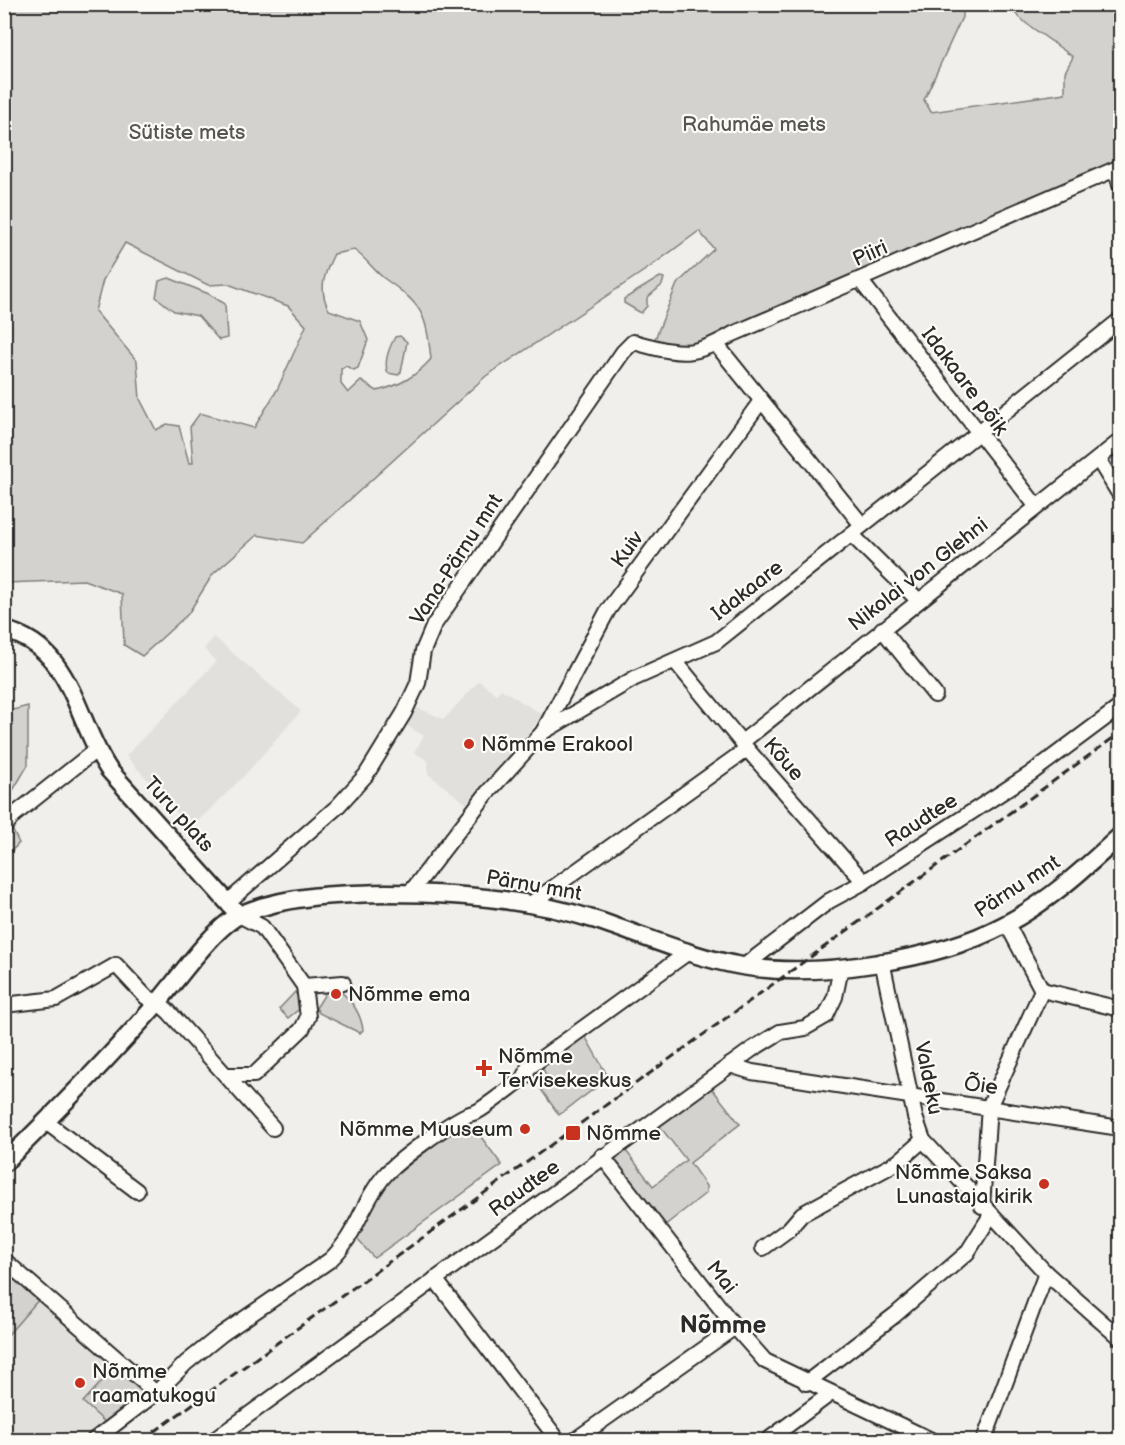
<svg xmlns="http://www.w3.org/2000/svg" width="1125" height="1445" viewBox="0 0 1125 1445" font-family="'Balsamiq Sans',sans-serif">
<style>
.built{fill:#e1e0dc}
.green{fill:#d3d2cf;stroke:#7f7e7d;stroke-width:1.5;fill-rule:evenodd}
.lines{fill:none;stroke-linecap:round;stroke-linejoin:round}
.minor-casing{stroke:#2b2b2b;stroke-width:18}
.major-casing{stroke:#2b2b2b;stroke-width:21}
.minor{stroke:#fdfcf7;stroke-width:14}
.major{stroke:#fdfcf7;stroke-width:16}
.rail{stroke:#2b2b2b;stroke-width:3;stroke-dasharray:9 4.5;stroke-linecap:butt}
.poi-dot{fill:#c8321e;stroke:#fdfcf7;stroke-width:2}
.labels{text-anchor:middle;stroke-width:4.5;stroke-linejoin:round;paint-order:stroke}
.park-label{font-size:21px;fill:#555554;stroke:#fdfcf7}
.street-label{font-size:21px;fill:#2b2b2b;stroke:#fdfcf7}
.poi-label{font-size:21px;fill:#2b2b2b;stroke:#fdfcf7;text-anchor:start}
.quarter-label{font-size:24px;font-weight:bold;fill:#2b2b2b;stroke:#fdfcf7}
</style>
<rect width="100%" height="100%" fill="#f0efeb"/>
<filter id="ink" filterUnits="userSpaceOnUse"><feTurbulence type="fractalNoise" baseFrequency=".0167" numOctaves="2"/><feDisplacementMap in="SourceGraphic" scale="12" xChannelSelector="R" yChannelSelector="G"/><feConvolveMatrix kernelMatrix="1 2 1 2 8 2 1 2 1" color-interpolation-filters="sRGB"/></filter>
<g filter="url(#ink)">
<!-- built -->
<g class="built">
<polygon points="214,637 301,711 243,777 191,828 126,756 216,662 204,649"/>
<polygon points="479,681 496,694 501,689 543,715 468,805 428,774 428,761 414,752 424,736 404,724 415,707 444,719"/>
<polygon points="4,1266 117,1365 108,1425 86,1440 5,1440 4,1364 7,1360 4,1358"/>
</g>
<!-- green -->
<g class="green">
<path d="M 4,5 L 964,5 L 963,15 L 924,100 L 931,112 L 1065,93 L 1065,72 L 1073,57 L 1027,24 L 1006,5 L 1120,5 L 1120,167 L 716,344 L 651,349 L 677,284 L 714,249 L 699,231 L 650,267 L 486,376 L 302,543 L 257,535 L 213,574 L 188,614 L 142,656 L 124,645 L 122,594 L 84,580 L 5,583 ZM 125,243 L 208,285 L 228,284 L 288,306 L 306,326 L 277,390 L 254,428 L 200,413 L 190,427 L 193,463 L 189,463 L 179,426 L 167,424 L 156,430 L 140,399 L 137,361 L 95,311 L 103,280 ZM 354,250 C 366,258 374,271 385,279 C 422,305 426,312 431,359 C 415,377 401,385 377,391 L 361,381 L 348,393 L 341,384 L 341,369 L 346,366 L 354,370 L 358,368 L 368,340 L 360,321 L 329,310 C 318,289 324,274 334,254 Z"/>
<polygon points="660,277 664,278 662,285 647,298 647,306 641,313 624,303 624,299"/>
<polygon points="169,278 209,294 225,304 227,338 219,340 198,316 174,311 156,297 159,281"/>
<path d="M 400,336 L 407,342 L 401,372 L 398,375 L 388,373 C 383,362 389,348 395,337 Z"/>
<polygon points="28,706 28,765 5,804 5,712"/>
<polygon points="4,813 19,843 5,858 4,858"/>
<path d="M 334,988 C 349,995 361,1013 363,1030 L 360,1033 L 319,1013 L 316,1008 L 328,989 Z"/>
<polygon points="295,992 303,1006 288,1018 279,1009"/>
<polygon points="585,1036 607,1075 607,1079 559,1115 540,1088 547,1077 542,1067"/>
<polygon points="706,1081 740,1124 690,1163 706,1186 706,1193 659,1230 602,1156 620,1143 653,1186 686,1160 654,1119"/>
<polygon points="454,1129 481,1137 502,1165 374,1258 356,1238 384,1185"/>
<polygon points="5,1266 40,1298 5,1338"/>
<polygon points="117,1365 147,1395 108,1425 83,1402"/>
</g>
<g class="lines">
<defs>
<g id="minor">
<polyline points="1116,170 1120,185"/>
<polyline points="860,280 1037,507"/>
<polyline points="716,344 862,525"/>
<polyline points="1098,459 1120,495"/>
<polyline points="852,535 918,600"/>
<polyline points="882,629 935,695"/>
<polyline points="675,661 747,749 864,882"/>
<polyline points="543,732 608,610 761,401"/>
<polyline points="742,742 1120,441"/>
<polyline points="4,827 14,815 96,750"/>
<polyline points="410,893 488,792 543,732 635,678 716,642 1120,320"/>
<path d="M 228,902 L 337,807 L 366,775 L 404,713 L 418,683 L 423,651 L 434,625 L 623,352 L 633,342 C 678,353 689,360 733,334 L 1120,167"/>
<polyline points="529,905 747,749"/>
<polyline points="882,961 915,1117 923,1140 1046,1273 1120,1338"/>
<polyline points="743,967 829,901 864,882 1030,774 1120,707"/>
<polyline points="304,986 343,983"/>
<polyline points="1042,990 1120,1009"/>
<polyline points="4,1005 56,999 116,965 146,997 158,1002 169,1012 273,1128"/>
<polyline points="730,1065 752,1072 817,1082 1120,1128"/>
<polyline points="228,1075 254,1075 302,1029 308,1017 304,986 262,927 239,915"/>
<polyline points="46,1122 137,1191"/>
<polyline points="602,1156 735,1327 765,1361 931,1440"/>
<polyline points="982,1206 989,1107 1042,990 1007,924"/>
<polyline points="763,1248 789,1229 802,1214 898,1162 923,1140"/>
<polyline points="4,1260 156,1393"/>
<polyline points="435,1279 558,1440"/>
<polyline points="806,1383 895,1315 967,1253 991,1215"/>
<path d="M 94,1440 L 156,1393 L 186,1363 L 222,1334 L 330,1260 C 358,1234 362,1201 385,1175 C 398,1160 449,1123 467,1115 C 471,1113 476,1113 480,1110 C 495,1100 510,1088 525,1077 L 528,1068 L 687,953"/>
<polyline points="214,1440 751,1050 780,1032 805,1028 826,1016 835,997 841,968"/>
<polyline points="575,1440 735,1327"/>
<polyline points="768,1440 830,1394"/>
<polyline points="984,1440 1046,1273"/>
</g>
<g id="major">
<path d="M 4,630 C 73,647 75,720 109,770 L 239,915"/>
<path d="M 4,1163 C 57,1111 110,1057 159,1001 C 179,978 215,925 242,914 C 287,895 340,894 387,893 C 455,893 531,899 596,920 C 645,936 691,957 742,966 C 816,979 938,960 1004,925 C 1047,903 1084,869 1120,836"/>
</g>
</defs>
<!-- minor casing -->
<use href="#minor" class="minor-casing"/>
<!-- major casing -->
<use href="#major" class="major-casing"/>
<!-- minor -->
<use href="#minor" class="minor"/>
<!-- major -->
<use href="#major" class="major"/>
<!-- rail -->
<polyline class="rail" points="143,1440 1120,733"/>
</g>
</g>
<!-- markers -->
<g class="poi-dot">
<circle cx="469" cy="744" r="6"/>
<circle cx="336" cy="994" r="6"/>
<path d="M481 1059h6v6h6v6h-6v6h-6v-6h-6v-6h6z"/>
<circle cx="525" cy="1129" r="6"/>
<rect x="565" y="1125" width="16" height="16" rx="3"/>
<circle cx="1044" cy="1184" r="6"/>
<circle cx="80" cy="1383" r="6"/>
</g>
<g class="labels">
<!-- park labels -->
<g class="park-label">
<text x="754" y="131">Rahumäe mets</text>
<text x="187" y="139">Sütiste mets</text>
</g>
<!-- street labels -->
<g class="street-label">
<text transform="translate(870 253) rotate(-24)" y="7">Piiri</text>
<text transform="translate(965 381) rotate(53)" y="7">Idakaare põik</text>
<text transform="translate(627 549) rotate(-54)" y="7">Kuiv</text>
<text transform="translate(456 559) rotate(-57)" y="7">Vana-Pärnu mnt</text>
<text transform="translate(918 574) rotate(-38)" y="7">Nikolai von Glehni</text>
<text transform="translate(747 590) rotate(-38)" y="7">Idakaare</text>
<text transform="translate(784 759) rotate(49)" y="7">Kõue</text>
<text transform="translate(179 814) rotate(48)" y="7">Turu plats</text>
<text transform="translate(921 820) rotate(-33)" y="7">Raudtee</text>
<text transform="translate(534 885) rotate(10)" y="7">Pärnu mnt</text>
<text transform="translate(1017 886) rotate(-33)" y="7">Pärnu mnt</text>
<text transform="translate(929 1078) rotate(79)" y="7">Valdeku</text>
<text transform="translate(981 1085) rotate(8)" y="7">Õie</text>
<text transform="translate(524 1188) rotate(-36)" y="7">Raudtee</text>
<text transform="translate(722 1277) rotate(52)" y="7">Mai</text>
</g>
<!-- poi labels -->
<g class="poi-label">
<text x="481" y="751">Nõmme Erakool</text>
<text x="348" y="1001">Nõmme ema</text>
<text x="498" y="1063">Nõmme<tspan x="498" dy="24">Tervisekeskus</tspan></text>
<text x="513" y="1136" text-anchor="end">Nõmme Muuseum</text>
<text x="586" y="1140">Nõmme</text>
<text x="1032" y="1179" text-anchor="end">Nõmme Saksa<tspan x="1032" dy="24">Lunastaja kirik</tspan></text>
<text x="92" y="1378">Nõmme<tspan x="92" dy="24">raamatukogu</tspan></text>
</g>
<!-- quarter labels -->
<g class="quarter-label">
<text x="723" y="1333">Nõmme</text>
</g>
</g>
<!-- margin -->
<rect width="1125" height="1445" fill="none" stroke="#fdfcf7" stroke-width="24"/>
<rect x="12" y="12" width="1101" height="1421" fill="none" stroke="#2b2b2b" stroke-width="2" filter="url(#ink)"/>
</svg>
